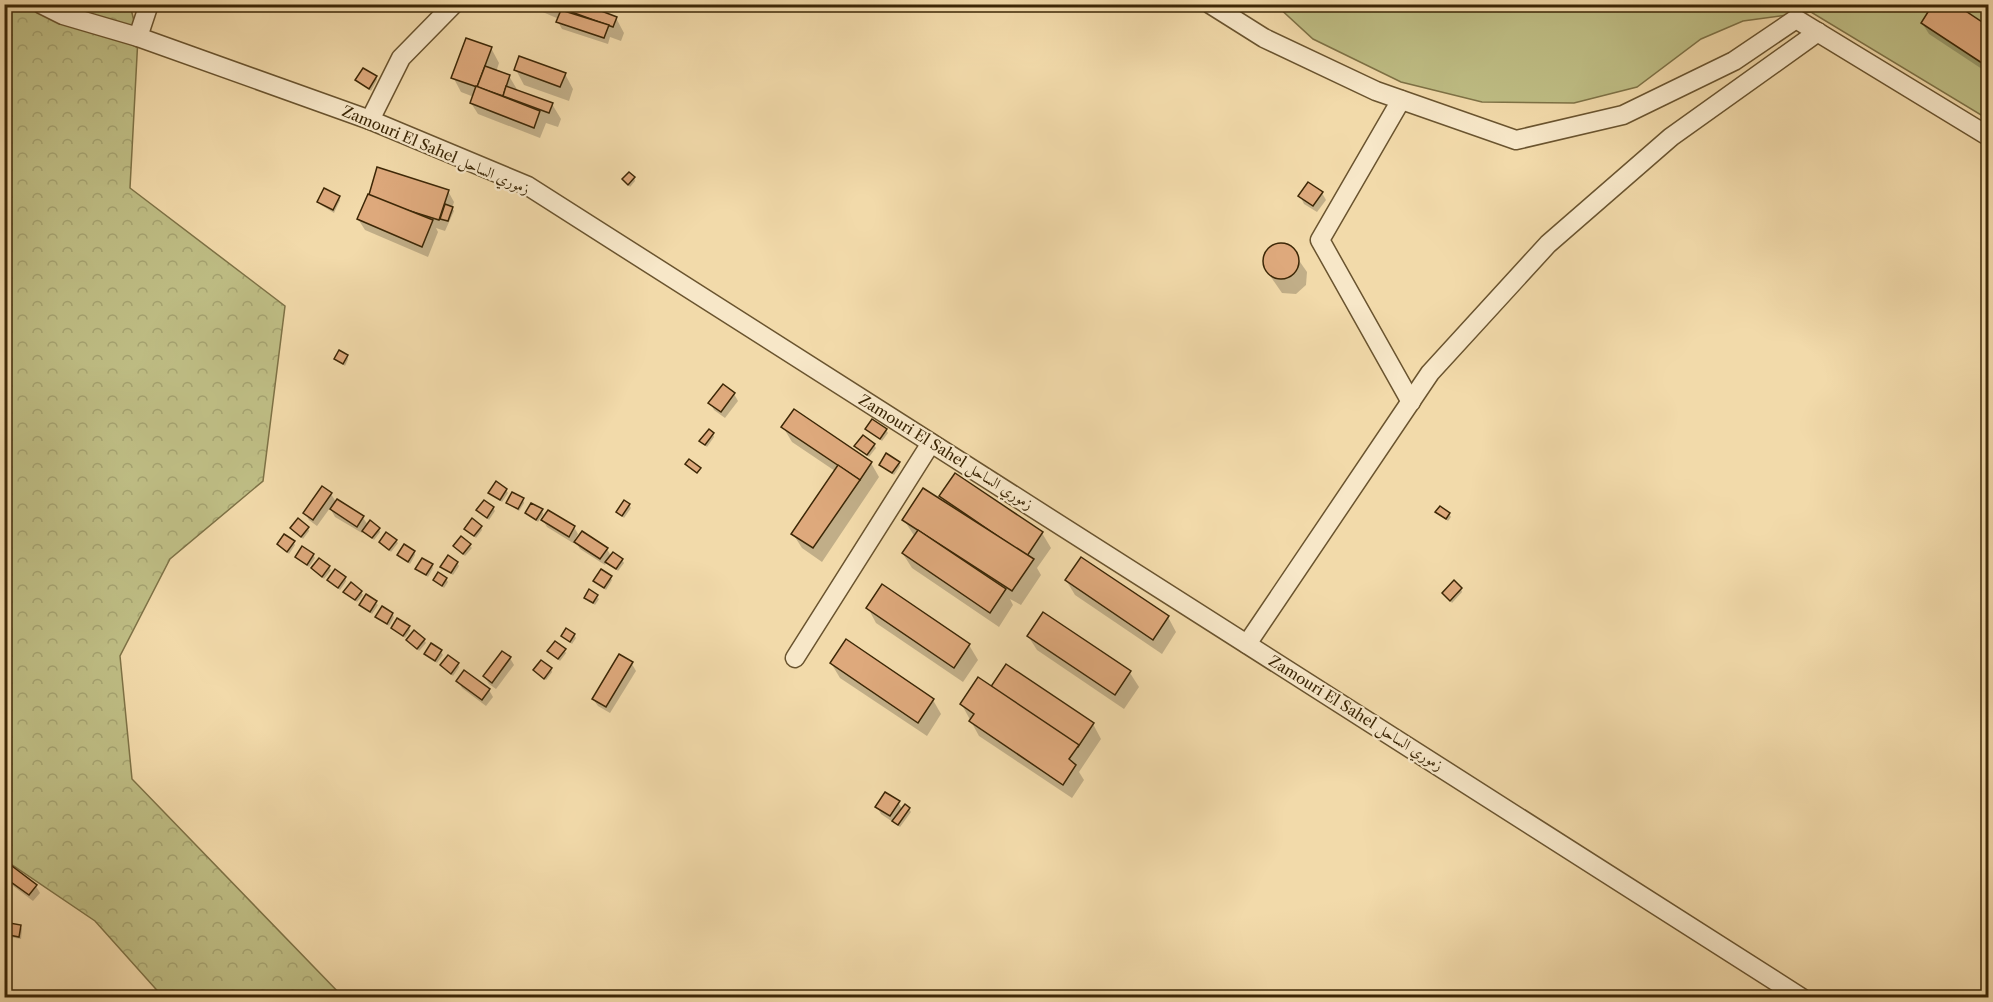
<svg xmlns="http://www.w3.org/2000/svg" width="1993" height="1002" viewBox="0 0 1993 1002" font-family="'Libre Caslon Text',Amiri,serif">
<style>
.forest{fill:url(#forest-crowns);stroke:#7e7246;stroke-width:1.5}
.green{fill:#bfbe85;stroke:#7e7246;stroke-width:1.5}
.shadow{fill:#0003;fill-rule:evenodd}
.building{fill:#dea97c;stroke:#3c2706;stroke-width:1.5}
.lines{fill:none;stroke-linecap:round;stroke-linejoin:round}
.minor-casing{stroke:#6a542f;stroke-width:21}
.minor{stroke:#f7e7c8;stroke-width:18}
.labels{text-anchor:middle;stroke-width:4.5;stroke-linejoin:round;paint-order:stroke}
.street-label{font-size:15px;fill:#3c2706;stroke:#f7e7c8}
</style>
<defs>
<pattern id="forest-crowns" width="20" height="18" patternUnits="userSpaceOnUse" patternTransform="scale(1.5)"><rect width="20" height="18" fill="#bfbe85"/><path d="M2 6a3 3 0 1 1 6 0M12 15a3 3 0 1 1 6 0" fill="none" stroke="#a5a371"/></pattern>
</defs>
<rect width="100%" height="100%" fill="#f2daaa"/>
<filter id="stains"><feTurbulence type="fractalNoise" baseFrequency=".00333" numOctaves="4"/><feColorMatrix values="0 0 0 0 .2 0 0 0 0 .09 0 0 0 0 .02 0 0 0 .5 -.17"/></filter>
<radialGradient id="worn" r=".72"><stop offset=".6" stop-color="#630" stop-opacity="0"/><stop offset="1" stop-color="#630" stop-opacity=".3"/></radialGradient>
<!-- forest -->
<polygon class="forest" points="4,5 130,5 138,37 130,188 285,306 263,481 170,559 120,656 132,779 343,997 163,997 95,921 5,860"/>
<!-- green -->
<polygon class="green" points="1276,5 1988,5 1988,115 1986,118 1811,12 1743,21 1701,39 1637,87 1574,103 1482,102 1401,82 1313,39"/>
<!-- shadow -->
<g class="shadow">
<polygon points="524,4 581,4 616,18 624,33 621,41 610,37 608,44 562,29 558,22 559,19"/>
<polygon points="1952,4 1988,28 1988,73 1929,34 1922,23"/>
<path d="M 491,48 L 499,63 L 496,72 L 509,76 L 518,91 L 552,104 L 561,119 L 558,127 L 546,123 L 540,138 L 478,114 L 471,103 L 474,97 L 461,92 L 453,77 ZM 485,88 L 517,100 L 517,103 L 484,91 Z"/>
<polygon points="516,70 565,74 573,89 569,101 524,85"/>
<polygon points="376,77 377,80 371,91 357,80"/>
<polygon points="634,178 635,181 630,187 626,182"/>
<polygon points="448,191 454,202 452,208 454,211 445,231 436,228 438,232 428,257 365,230 358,219"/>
<polygon points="1322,193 1326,200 1317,212 1304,204 1300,196"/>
<polygon points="339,197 340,200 334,213 321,205 319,202"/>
<polygon points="1276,244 1289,246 1307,272 1306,285 1296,294 1282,293 1264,267 1265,253"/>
<polygon points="347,356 348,359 345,366 336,359"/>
<polygon points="734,394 738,401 725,418 714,410 710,403"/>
<polygon points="783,427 871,463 879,477 822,562 802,548 793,534 835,471 792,442"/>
<polygon points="867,429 886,430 888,433 882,441"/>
<polygon points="713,434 714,437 707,447 701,442"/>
<polygon points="874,445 876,448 869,457 856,446"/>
<polygon points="899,463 900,466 894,475 880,465"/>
<polygon points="956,475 1042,533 1051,548 1037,568 1041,575 1021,605 1010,599 1013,605 999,627 912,568 903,554 915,537 904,520 945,504 941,496"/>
<polygon points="506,490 508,493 502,502 490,493"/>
<polygon points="331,494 336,502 337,501 363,518 368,525 379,529 380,532 374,540 364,530 362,533 335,517 330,508 317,526 309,520 305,513"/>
<polygon points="523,500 524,503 519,511 507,503"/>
<polygon points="629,505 631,508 624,518 618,512"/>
<polygon points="493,508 495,511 489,520 478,510"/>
<polygon points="542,511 543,514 538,522 526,513"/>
<polygon points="1437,513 1449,514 1451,517 1448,521"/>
<polygon points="543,520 574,527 578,534 573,543 547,527"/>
<polygon points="481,527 482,530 476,538 466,529"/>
<polygon points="292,528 308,528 309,531 303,539"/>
<polygon points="461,538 472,548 465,556 455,547"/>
<polygon points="396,541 398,543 391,552 381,542"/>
<polygon points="293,542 295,545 289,554 278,544"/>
<polygon points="576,542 607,549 611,556 622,560 624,563 618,571 607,561 605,565 580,549"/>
<polygon points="414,552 415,555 410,564 398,555"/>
<polygon points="313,555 315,558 309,567 297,557"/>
<polygon points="457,563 459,566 453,575 442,567"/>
<polygon points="432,565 433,568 428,577 417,569"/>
<polygon points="329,567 331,570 324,579 313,568"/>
<polygon points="610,577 612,580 606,590 595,581"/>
<polygon points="345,578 346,581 340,590 328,580"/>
<polygon points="446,579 448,582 444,588 435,580"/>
<polygon points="1066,580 1168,617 1176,632 1162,654 1075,595"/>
<polygon points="1461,589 1462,592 1452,603 1444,594"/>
<polygon points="345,592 361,592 363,595 357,602"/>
<polygon points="590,592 599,599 595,605 586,598"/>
<polygon points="367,596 378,605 372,614 361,605"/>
<polygon points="868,608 969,645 978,660 963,682 876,623"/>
<polygon points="392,614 394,617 389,626 377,617"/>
<polygon points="1043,614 1130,673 1139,687 1124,709 1037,650 1028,636"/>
<polygon points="409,627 410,630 405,638 393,628"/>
<polygon points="574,635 576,638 572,644 563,636"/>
<polygon points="408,640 424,640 426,643 419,651"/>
<polygon points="564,650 566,653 560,661 549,651"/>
<polygon points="441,652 443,655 437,663 425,654"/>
<polygon points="620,656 632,664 636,671 610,713 598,706 593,699"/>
<polygon points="510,658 514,665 496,689 489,684 485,677"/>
<polygon points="831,663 933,700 941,714 927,736 840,678"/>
<polygon points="458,664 459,667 453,676 442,665"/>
<polygon points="551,669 552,672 546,680 535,670"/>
<polygon points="458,681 489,690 493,697 486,706 462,688"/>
<polygon points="991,688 1093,724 1101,739 1079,772 1084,780 1072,798 979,736 962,705"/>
<polygon points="898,802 902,809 909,809 911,812 900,827 881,814 877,807"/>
<polygon points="4,862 36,886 40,893 33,901 4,879"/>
<polygon points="4,924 20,926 22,929 21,939 4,936"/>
</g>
<!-- building -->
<g class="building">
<polygon points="568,4 583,4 617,17 613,27 566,10"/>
<polygon points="1933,4 1955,4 1988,26 1988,67 1921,23"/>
<polygon points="561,10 609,25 604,38 556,22"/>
<polygon points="466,38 492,47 477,87 451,78"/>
<polygon points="519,56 566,73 560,87 514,70"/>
<polygon points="485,66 510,75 503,96 477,87"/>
<polygon points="363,68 377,76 369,89 355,80"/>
<polygon points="476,86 540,111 534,128 470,103"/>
<polygon points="506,86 553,103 549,113 503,96"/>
<polygon points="377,167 449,190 439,220 368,198"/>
<polygon points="629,172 635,177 628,185 622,179"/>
<polygon points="1308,182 1323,192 1313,206 1298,196"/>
<polygon points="324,188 340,196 333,210 317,202"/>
<polygon points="368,194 433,220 422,247 357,219"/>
<polygon points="445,204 453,207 448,221 440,219"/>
<circle cx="1281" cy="261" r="18"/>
<polygon points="339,350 348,355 343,364 334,359"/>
<polygon points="723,384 735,393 721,412 708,403"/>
<polygon points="794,409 872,462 860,480 781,427"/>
<polygon points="872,419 887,429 880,439 865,429"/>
<polygon points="709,429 714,433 705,445 699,441"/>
<polygon points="863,435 875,444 867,455 854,446"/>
<polygon points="886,453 900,462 892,473 879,465"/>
<polygon points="689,459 701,468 697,473 685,464"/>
<polygon points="838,465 860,480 813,548 791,534"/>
<polygon points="955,473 1043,532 1027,556 939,496"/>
<polygon points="496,481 507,489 500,500 488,493"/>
<polygon points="322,486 332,493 313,520 303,513"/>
<polygon points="923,488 1034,559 1012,591 902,520"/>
<polygon points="512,492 524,498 518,509 506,503"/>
<polygon points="337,499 364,516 357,527 330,509"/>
<polygon points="484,500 494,507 487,518 476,510"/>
<polygon points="624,500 630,504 622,516 616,512"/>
<polygon points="531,503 543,509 536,520 525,513"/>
<polygon points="1440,506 1450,513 1446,519 1435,512"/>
<polygon points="548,510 575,526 569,537 541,520"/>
<polygon points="298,518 309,527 301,537 290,528"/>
<polygon points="472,518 482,526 474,536 464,529"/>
<polygon points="370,520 380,528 372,538 362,531"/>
<polygon points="918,530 1006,589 990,613 902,553"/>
<polygon points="582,531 608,548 600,559 574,542"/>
<polygon points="386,532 397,540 389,550 379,542"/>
<polygon points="284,534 295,541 287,552 277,544"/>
<polygon points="461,536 471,544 463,554 453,546"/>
<polygon points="404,544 415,551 408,562 397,555"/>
<polygon points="302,546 314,554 307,565 295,557"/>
<polygon points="613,552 623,559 616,569 605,562"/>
<polygon points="448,555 458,562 451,573 440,567"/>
<polygon points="1081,557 1169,616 1153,640 1065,580"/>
<polygon points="319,558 330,566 322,577 311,568"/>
<polygon points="422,558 433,564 426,575 415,569"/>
<polygon points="335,569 346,577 338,588 327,580"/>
<polygon points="601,569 612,576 604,588 593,581"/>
<polygon points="438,572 447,578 442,586 433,580"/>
<polygon points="1454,580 1462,588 1450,601 1442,593"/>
<polygon points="351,582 362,591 355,600 343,592"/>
<polygon points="882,584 970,644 954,668 866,608"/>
<polygon points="589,589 598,595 593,603 584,598"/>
<polygon points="366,594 377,601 370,612 359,605"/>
<polygon points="382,606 393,613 387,624 375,617"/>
<polygon points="1043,612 1131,671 1115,695 1027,636"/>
<polygon points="397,618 410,626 403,636 391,628"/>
<polygon points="566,628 575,634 570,642 561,636"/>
<polygon points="414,630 425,639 417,649 406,640"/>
<polygon points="846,639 934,699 918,723 830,663"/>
<polygon points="555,641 566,649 558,659 547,651"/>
<polygon points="431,643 442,650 435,661 424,654"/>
<polygon points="502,651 511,657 492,683 483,676"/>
<polygon points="619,654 633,662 606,707 592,699"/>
<polygon points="448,655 459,663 451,674 440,665"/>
<polygon points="541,660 552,668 544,679 533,670"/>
<polygon points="1006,664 1094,723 1078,747 990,688"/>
<polygon points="464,670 490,689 482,700 456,681"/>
<polygon points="978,677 1079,745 1069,759 1076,765 1063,785 969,721 974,714 960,704"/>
<polygon points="885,792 900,801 890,816 875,807"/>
<polygon points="905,804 910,808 898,825 892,821"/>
<polygon points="4,860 37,885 29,895 4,877"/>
<polygon points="4,922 21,925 19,937 4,934"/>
</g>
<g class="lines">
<defs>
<g id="minor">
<polyline points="41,4 63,15 138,37 370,120 528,186 1802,998"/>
<polyline points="1210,4 1264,38 1376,91 1516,140 1623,115 1734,61 1796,19 1988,136"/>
<polyline points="138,37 149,4"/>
<polyline points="1401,100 1320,240 1411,402"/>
<polyline points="370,120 401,58 454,4"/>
<polyline points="1247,644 1430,373 1548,244 1671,137 1818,32"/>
<polyline points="795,658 931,443"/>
</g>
</defs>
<!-- minor casing -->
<use href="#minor" class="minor-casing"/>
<!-- minor -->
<use href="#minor" class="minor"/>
</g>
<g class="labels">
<!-- street labels -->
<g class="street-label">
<text transform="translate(436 150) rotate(23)" y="5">Zamouri El Sahel زموري الساحل</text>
<text transform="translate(946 452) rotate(32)" y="5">Zamouri El Sahel زموري الساحل</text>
<text transform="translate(1356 713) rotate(32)" y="5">Zamouri El Sahel زموري الساحل</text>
</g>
</g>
<!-- margin -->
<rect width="1993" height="1002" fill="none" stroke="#f2daaa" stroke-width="24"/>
<rect x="6" y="6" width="1981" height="990" fill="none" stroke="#3c2706" stroke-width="3"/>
<rect x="12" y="12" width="1969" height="978" fill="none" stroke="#3c2706" stroke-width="1.5"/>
<rect width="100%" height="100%" filter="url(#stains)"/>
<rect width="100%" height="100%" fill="url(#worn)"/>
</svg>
